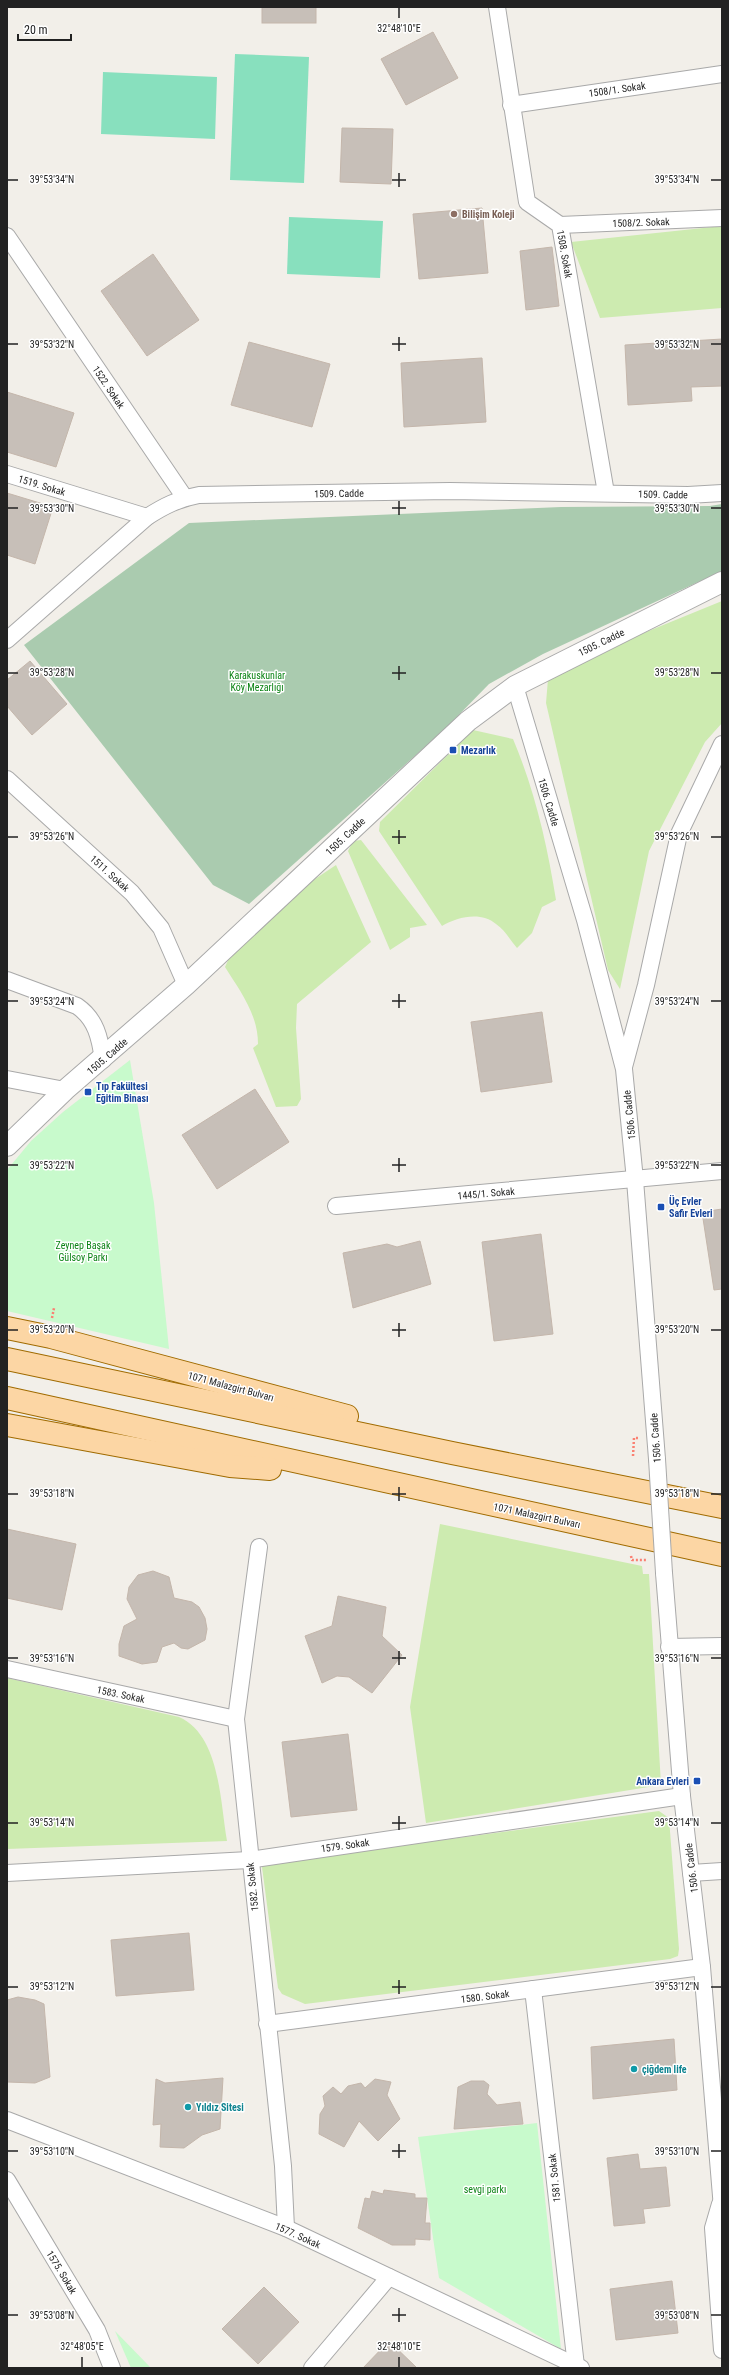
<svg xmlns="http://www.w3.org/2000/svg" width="729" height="2375" viewBox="0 0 729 2375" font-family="'Roboto Condensed',sans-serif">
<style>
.grass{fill:#cdebb0}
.cemetery{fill:#aacbaf}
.park{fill:#c8facc}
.pitch{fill:#88e0be}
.building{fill:#c7bfb8;stroke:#c4b6ab}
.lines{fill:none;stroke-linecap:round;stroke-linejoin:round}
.minor-casing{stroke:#a9a9a9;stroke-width:18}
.tertiary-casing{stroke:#a9a9a9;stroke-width:22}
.primary-casing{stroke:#a06b00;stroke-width:24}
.path{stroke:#fa8072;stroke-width:2.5;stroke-dasharray:2 2;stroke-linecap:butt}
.minor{stroke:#fff;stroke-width:16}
.tertiary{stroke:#fff;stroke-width:20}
.primary{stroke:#fcd6a4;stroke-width:22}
.minor-bridge-casing{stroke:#a9a9a9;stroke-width:18;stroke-linecap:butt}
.minor-bridge{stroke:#fff;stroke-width:16}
.ticks{fill:none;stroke:#222;stroke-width:1.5}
.education-dot{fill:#8d6e63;stroke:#fff;stroke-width:1.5}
.transit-dot{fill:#1a4fb4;stroke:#fff;stroke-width:1.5}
.culture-dot{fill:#0f9aa8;stroke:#fff;stroke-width:1.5}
.labels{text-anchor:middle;stroke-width:3;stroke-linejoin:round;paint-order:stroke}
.street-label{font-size:10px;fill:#222;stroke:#fff}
.education-label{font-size:10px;font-weight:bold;fill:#785e54;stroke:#fff;text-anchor:start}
.park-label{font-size:10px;fill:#0c8416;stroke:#fff}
.transit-label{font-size:10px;font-weight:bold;fill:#164399;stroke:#fff;text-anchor:start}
.culture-label{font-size:10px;font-weight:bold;fill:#0d838f;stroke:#fff;text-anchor:start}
.ticks-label{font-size:10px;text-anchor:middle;fill:#222;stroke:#fff;stroke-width:3;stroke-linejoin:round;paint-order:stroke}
</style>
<rect width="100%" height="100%" fill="#f2efe9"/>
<!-- grass -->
<g class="grass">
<polygon points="722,226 722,308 600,318 571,242"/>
<polygon points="722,601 722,723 705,742 649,851 620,989 608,970 546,703 548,679 580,659"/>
<path d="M 473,730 L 513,739 C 535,791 547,844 556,900 L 542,907 L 532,933 L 517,948 C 510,940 505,930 496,924 C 481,911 457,917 442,926 L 379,831 L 380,822 Z"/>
<polygon points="361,840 427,925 410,928 410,937 390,950 348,851 353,841"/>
<path d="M 336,865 L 371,942 L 297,1004 L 296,1028 L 301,1099 L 297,1106 L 276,1107 L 253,1048 L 258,1044 C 258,1014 240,991 225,967 L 230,956 L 297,891 Z"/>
<polygon points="440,1524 642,1566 643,1574 649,1574 661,1785 426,1823 410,1707"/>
<path d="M 7,1678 L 179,1717 C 220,1735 220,1801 227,1841 L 7,1849 Z"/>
<polygon points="659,1811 669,1818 679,1949 678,1956 670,1959 305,2004 282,1994 278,1988 262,1867 264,1864"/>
</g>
<!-- cemetery -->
<polygon class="cemetery" points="722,504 722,571 543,654 489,684 445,729 249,904 213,885 24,645 189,523 561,507 710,506"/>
<!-- park -->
<g class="park">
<polygon points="130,1060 154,1203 169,1349 7,1311 7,1170 31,1141 63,1112"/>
<polygon points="537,2123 561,2349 439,2278 418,2137"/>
<polygon points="115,2331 151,2368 131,2368"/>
</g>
<!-- pitch -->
<g class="pitch">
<polygon points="235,54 309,57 304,183 230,180"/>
<polygon points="103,72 217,77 215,139 101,134"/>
<polygon points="289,217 383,221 380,278 287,274"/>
</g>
<!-- building -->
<g class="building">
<rect x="262" y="7" width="54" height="16"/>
<polygon points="433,32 458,78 406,105 381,59"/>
<polygon points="342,128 393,129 391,184 340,182"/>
<polygon points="482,208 488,273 419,279 413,214"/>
<polygon points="552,247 559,306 526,310 520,251"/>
<polygon points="153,254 199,320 147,356 101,291"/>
<polygon points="722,339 722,386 691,387 692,401 628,405 625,345"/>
<polygon points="249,342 330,364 312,427 231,405"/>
<polygon points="482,358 486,422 404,427 401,363"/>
<polygon points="7,392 74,413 56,467 7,452"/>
<polygon points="7,493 53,507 35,564 7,555"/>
<polygon points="30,661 67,704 32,735 7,706 7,680"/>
<polygon points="542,1012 552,1082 481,1092 471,1022"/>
<polygon points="255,1089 289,1142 217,1189 182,1135"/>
<polygon points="722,1209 722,1289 714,1290 702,1212"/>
<polygon points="541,1234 553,1334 494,1341 482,1242"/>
<polygon points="420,1241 431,1284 353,1308 343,1253 387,1244 397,1247"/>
<polygon points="7,1529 76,1544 62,1610 7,1598"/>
<polygon points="153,1571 169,1577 174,1598 192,1602 199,1607 205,1618 207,1629 205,1640 188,1649 181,1648 174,1643 162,1647 157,1662 142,1664 119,1656 119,1644 124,1626 137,1619 127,1599 129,1587 138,1575"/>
<polygon points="338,1596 386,1607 382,1636 402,1655 372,1693 349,1677 337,1676 322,1683 305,1636 332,1626"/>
<polygon points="348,1734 357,1810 291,1817 282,1742"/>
<polygon points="189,1933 194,1990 116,1996 111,1940"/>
<polygon points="18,1997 35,2000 44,2004 50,2077 35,2083 7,2082 7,2000"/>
<polygon points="674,2039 677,2090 593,2099 591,2047"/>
<polygon points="223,2078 220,2129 202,2135 184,2148 160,2147 161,2124 153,2125 156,2079 165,2083"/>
<polygon points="375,2079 391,2082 387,2095 400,2119 378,2141 359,2121 344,2147 319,2134 320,2114 325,2106 323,2096 333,2087 341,2094 348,2086 361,2083 365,2088"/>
<polygon points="471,2081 484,2081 489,2085 487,2094 497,2105 520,2102 523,2124 454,2129 458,2087"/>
<polygon points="638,2154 640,2169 666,2167 670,2206 643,2209 645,2223 614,2226 607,2158"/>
<polygon points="384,2190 415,2194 415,2198 427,2198 425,2223 430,2223 430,2240 415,2239 415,2245 392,2245 358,2228 365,2198 370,2199 372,2191 383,2194"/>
<polygon points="672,2281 678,2333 616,2340 610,2289"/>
<polygon points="264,2287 299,2322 258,2364 222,2329"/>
<polygon points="389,2341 417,2368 363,2368"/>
</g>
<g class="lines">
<defs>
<g id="minor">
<polyline points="497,7 527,202 560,225 606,493"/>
<polyline points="511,105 722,74"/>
<polyline points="560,225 722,218"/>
<polyline points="7,236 185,498"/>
<polyline points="7,474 147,517"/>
<path d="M 7,640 L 147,517 C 164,506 178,499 199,495 L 450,491 L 688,495 L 722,493"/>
<polyline points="515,686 585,920 624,1069 635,1180 657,1459"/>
<polyline points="7,779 132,893 161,928 186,985"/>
<path d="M 7,980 L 77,1006 C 96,1019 100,1038 103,1060"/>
<polyline points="624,1067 646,985 679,834 722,744"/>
<polyline points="7,1079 65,1090"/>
<polyline points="336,1206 722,1171"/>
<polyline points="259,1547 236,1719 283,2166 286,2228"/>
<polyline points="664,1573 682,1796 702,1967 722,2208"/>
<polyline points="669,1647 722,1646"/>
<polyline points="7,1669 236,1719"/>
<polyline points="7,1873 249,1860 682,1796"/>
<polyline points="691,1873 722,1871"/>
<polyline points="533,1989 576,2366"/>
<polyline points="267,2024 702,1967"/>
<polyline points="7,2120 286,2228 581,2368"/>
<polyline points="7,2180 97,2330 112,2368"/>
<polyline points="720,2204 713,2228 722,2350"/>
<polyline points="312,2368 389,2277"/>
</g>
<polyline id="tertiary" points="7,1146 65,1090 186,985 468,721 515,686 722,582"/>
<g id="primary">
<polyline points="7,1328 51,1337 347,1416"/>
<polyline points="7,1359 452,1453 722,1507"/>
<polyline points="7,1398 722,1555"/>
<polyline points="7,1425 230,1466 270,1469"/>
</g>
</defs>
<!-- minor casing -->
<use href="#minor" class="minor-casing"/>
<!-- tertiary casing -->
<use href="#tertiary" class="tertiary-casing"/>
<!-- primary casing -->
<use href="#primary" class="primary-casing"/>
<!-- path -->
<g class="path">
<polyline points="52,1318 54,1308"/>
<polyline points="633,1456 634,1438 639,1438"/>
<polyline points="631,1556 632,1560 647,1560"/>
</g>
<!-- minor -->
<use href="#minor" class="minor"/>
<!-- tertiary -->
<use href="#tertiary" class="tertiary"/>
<!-- primary -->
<use href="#primary" class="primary"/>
<defs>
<polyline id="minor-bridge" points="657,1459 664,1573"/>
</defs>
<!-- minor-bridge casing -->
<use href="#minor-bridge" class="minor-bridge-casing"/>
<!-- minor-bridge -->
<use href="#minor-bridge" class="minor-bridge"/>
</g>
<!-- ticks -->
<path class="ticks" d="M 399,8 L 399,18M 399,173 L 399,187M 8,180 L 18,180M 392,180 L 406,180M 711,180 L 721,180M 399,337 L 399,351M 8,344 L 18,344M 392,344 L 406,344M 711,344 L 721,344M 399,501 L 399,515M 8,508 L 18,508M 392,508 L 406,508M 711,508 L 721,508M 399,666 L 399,680M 8,673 L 18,673M 392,673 L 406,673M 711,673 L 721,673M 399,830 L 399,844M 8,837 L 18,837M 392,837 L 406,837M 711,837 L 721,837M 399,994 L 399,1008M 8,1001 L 18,1001M 392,1001 L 406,1001M 711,1001 L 721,1001M 399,1158 L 399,1172M 8,1165 L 18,1165M 392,1165 L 406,1165M 711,1165 L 721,1165M 399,1323 L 399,1337M 8,1330 L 18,1330M 392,1330 L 406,1330M 711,1330 L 721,1330M 399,1487 L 399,1501M 8,1494 L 18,1494M 392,1494 L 406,1494M 711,1494 L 721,1494M 399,1651 L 399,1665M 8,1658 L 18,1658M 392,1658 L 406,1658M 711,1658 L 721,1658M 399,1816 L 399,1830M 8,1823 L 18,1823M 392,1823 L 406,1823M 711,1823 L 721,1823M 399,1980 L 399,1994M 8,1987 L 18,1987M 392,1987 L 406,1987M 711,1987 L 721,1987M 399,2144 L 399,2158M 8,2151 L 18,2151M 392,2151 L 406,2151M 711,2151 L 721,2151M 399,2308 L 399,2322M 8,2315 L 18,2315M 392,2315 L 406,2315M 711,2315 L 721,2315M 82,2357 L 82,2367M 399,2357 L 399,2367"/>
<!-- markers -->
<circle class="education-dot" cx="454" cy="214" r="4"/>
<g class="transit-dot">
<rect x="449" y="746" width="8" height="8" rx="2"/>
<rect x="84" y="1088" width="8" height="8" rx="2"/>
<rect x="657" y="1203" width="8" height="8" rx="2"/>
<rect x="693" y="1777" width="8" height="8" rx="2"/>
</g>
<g class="culture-dot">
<circle cx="634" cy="2069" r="4"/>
<circle cx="188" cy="2107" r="4"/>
</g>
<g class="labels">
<!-- street labels -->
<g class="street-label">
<text transform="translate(617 89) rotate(-8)" y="4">1508/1. Sokak</text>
<text transform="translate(641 222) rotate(-2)" y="4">1508/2. Sokak</text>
<text transform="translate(565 254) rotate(80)" y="4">1508. Sokak</text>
<text transform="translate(109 387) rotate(56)" y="4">1522. Sokak</text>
<text transform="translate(42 485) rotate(17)" y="4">1519. Sokak</text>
<text transform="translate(339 493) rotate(-1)" y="4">1509. Cadde</text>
<text transform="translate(663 494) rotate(1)" y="4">1509. Cadde</text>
<text transform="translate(601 642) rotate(-26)" y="4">1505. Cadde</text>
<text transform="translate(549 802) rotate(73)" y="4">1506. Cadde</text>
<text transform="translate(345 836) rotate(-43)" y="4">1505. Cadde</text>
<text transform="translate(110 873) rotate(42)" y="4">1511. Sokak</text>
<text transform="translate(107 1056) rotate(-41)" y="4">1505. Cadde</text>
<text transform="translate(629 1115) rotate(-96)" y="4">1506. Cadde</text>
<text transform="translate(486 1193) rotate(-5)" y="4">1445/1. Sokak</text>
<text transform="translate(231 1386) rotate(15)" y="4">1071 Malazgirt Bulvarı</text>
<text transform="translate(655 1438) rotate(-94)" y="4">1506. Cadde</text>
<text transform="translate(537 1515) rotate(12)" y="4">1071 Malazgirt Bulvarı</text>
<text transform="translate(121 1694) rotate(12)" y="4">1583. Sokak</text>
<text transform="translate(345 1845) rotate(-8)" y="4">1579. Sokak</text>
<text transform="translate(691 1868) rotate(-97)" y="4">1506. Cadde</text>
<text transform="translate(252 1887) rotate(-96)" y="4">1582. Sokak</text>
<text transform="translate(485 1996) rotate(-7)" y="4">1580. Sokak</text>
<text transform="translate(554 2178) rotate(-96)" y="4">1581. Sokak</text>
<text transform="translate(298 2235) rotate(24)" y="4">1577. Sokak</text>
<text transform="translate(62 2272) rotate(59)" y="4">1575. Sokak</text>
</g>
<!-- education labels -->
<g class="education-label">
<text x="462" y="218">Bilişim Koleji</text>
</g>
<!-- park labels -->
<g class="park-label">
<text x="257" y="679">Karakuskunlar<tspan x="257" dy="12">Köy Mezarlığı</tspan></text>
<text x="83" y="1249">Zeynep Başak<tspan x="83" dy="12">Gülsoy Parkı</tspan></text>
<text x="485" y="2193">sevgi parkı</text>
</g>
<!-- transit labels -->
<g class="transit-label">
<text x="461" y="754">Mezarlık</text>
<text x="96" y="1090">Tıp Fakültesi<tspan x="96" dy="12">Eğitim Binası</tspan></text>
<text x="669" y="1205">Üç Evler<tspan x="669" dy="12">Safir Evleri</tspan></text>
<text x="689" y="1785" text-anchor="end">Ankara Evleri</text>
</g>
<!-- culture labels -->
<g class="culture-label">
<text x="642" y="2073">çiğdem life</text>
<text x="196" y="2111">Yıldız Sitesi</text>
</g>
</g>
<g class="ticks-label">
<text x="399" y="32">32°48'10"E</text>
<text x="52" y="183">39°53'34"N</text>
<text x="677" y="183">39°53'34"N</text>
<text x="52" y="348">39°53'32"N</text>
<text x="677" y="348">39°53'32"N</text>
<text x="52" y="512">39°53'30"N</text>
<text x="677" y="512">39°53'30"N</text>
<text x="52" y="676">39°53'28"N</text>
<text x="677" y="676">39°53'28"N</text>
<text x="52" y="840">39°53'26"N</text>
<text x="677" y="840">39°53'26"N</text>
<text x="52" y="1005">39°53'24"N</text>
<text x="677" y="1005">39°53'24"N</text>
<text x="52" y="1169">39°53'22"N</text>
<text x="677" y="1169">39°53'22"N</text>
<text x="52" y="1333">39°53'20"N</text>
<text x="677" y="1333">39°53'20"N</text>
<text x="52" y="1497">39°53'18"N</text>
<text x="677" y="1497">39°53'18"N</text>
<text x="52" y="1662">39°53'16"N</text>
<text x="677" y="1662">39°53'16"N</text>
<text x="52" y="1826">39°53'14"N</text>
<text x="677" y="1826">39°53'14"N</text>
<text x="52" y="1990">39°53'12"N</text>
<text x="677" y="1990">39°53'12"N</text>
<text x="52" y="2155">39°53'10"N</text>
<text x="677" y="2155">39°53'10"N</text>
<text x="52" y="2319">39°53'08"N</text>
<text x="677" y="2319">39°53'08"N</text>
<text x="82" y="2350">32°48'05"E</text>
<text x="399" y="2350">32°48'10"E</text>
</g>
<!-- border -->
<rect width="729" height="2375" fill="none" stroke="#222222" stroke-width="16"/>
<!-- scale -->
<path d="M18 34v6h53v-6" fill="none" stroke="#222222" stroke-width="2"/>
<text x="24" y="34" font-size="12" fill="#222222" stroke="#ffffff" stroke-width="3" paint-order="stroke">20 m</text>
</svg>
